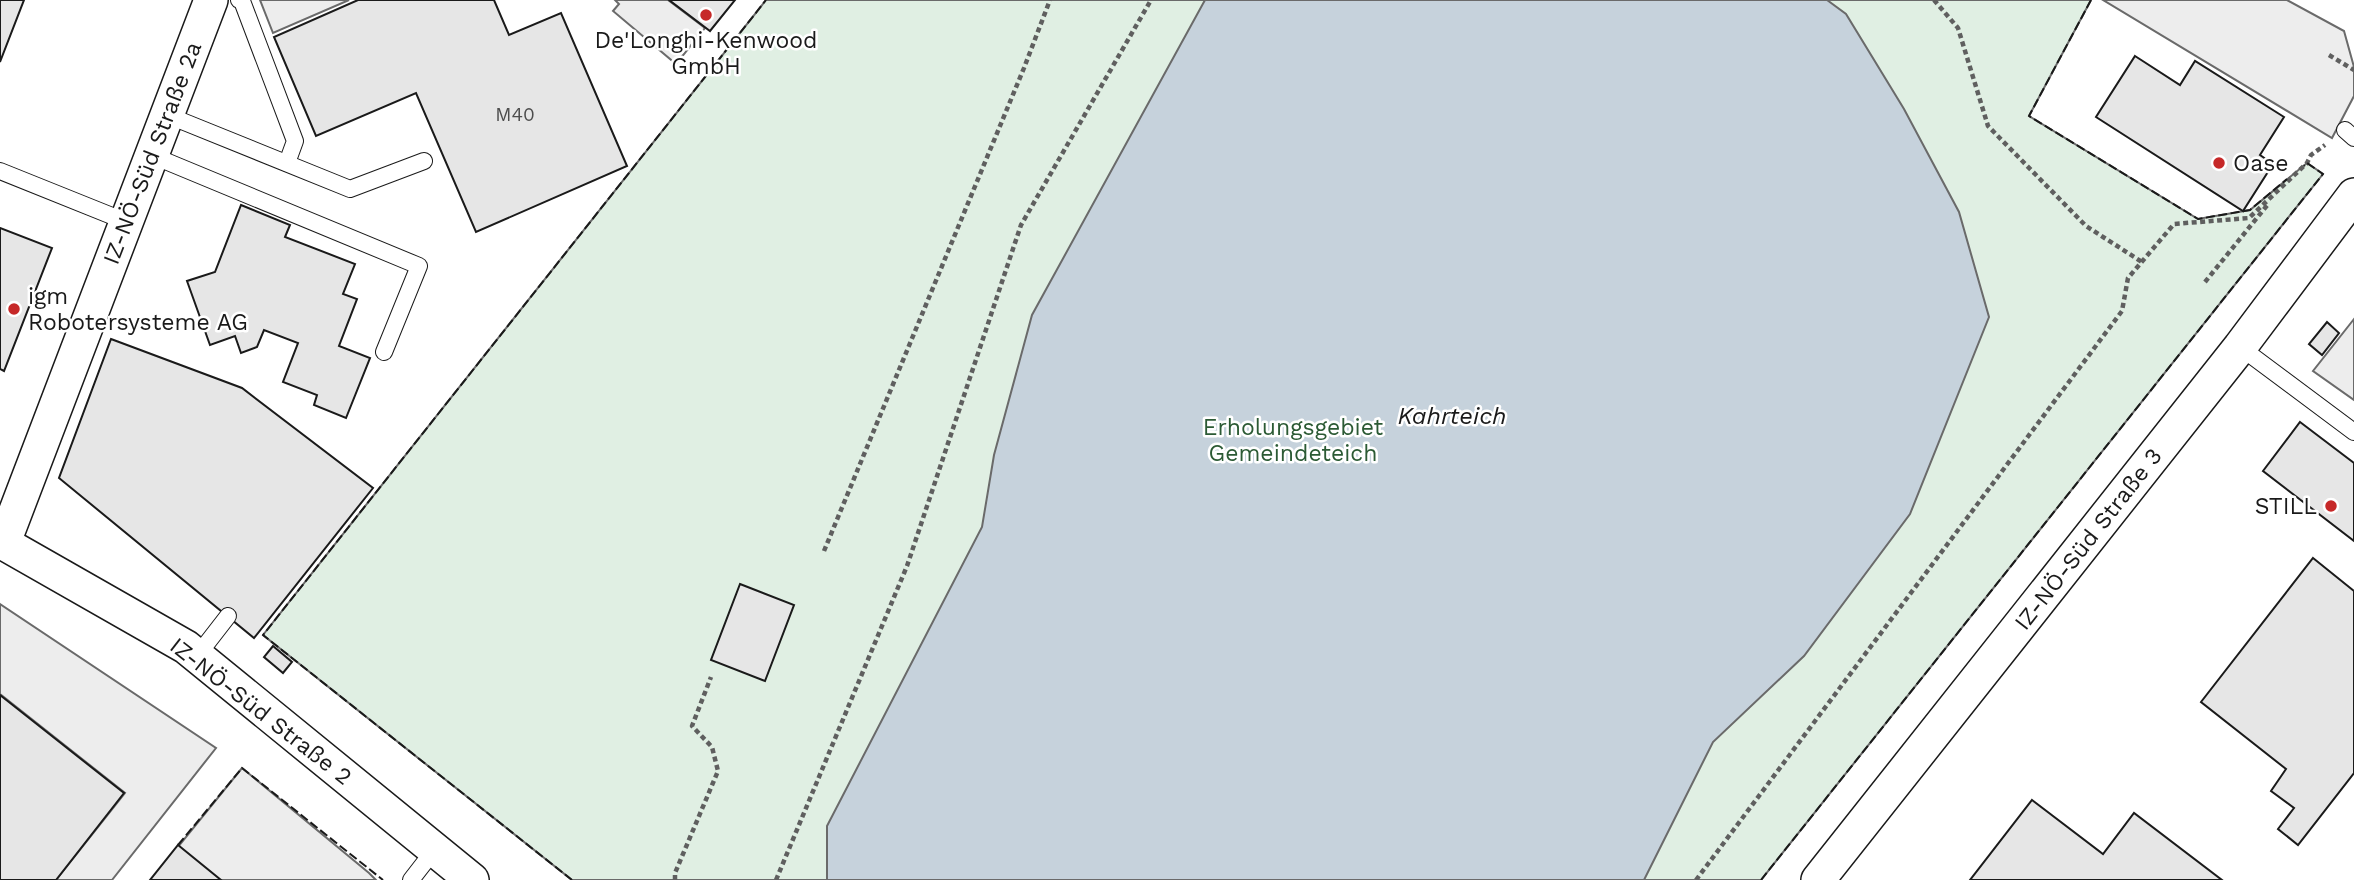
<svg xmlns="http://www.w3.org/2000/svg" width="2354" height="880" viewBox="0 0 2354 880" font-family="'Work Sans',sans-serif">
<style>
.green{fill:#e0efe3;stroke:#6a6a6a;stroke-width:2}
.parking{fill:#ededed;stroke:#6a6a6a;stroke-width:2}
.water{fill:#c6d2dc;stroke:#6a6a6a;stroke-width:2}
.building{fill:#e6e6e6;stroke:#1a1a1a;stroke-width:2}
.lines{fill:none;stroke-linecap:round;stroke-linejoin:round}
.service-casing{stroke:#1a1a1a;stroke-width:18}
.minor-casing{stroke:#1a1a1a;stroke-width:36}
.path{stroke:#5f5f5f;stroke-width:4.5;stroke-dasharray:5 3.5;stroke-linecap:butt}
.service{stroke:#fff;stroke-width:16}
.minor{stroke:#fff;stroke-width:33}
.fence{stroke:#1a1a1a;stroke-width:2;stroke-dasharray:9 3.5;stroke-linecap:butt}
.poi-dot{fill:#c62828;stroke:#fff;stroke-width:2.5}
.labels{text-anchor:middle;stroke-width:5;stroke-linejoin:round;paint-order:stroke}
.number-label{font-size:19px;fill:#4d4d4d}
.poi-label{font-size:23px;fill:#1a1a1a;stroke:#fff;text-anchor:start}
.street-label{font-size:23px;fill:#1a1a1a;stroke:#fff}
.park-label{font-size:23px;fill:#2b5a34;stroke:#fff}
.water-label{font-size:24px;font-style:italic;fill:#1a1a1a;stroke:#fff}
</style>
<rect width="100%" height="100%" fill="#fff"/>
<!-- green -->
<polygon class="green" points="766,0 2091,0 2029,116 2198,219 2250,210 2307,163 2323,174 1761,880 572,880 263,635"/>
<!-- parking -->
<g class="parking">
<polygon points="260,0 349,0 273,33"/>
<polygon points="615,0 668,0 705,28 676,64 613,11 619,4"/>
<polygon points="2103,0 2287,0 2344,31 2354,67 2354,96 2332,138"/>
<polygon points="2354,319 2354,400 2313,371"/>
<polygon points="0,604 216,748 112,880 56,880 125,793 0,694"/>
<polygon points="242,768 369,873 376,880 218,880 177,848"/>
</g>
<!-- water -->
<polygon class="water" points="1205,0 1827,0 1846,14 1904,109 1959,212 1989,317 1910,514 1804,656 1713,742 1644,880 827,880 827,826 982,527 994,455 1032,315"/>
<!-- building -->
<g class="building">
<polygon points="0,0 24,0 0,62"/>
<polygon points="358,0 494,0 509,35 561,13 627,166 476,232 416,93 316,136 274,37"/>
<polygon points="669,0 735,0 710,31"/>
<polygon points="2135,56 2180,85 2195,61 2284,117 2260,155 2273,164 2243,211 2096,117"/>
<polygon points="241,205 290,225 285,237 355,264 343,294 357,299 339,346 370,358 346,418 314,405 317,395 283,382 298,343 264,330 257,347 241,353 235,336 210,345 187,281 215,272"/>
<polygon points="0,228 52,248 4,371 0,369"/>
<polygon points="2327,322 2339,333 2322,355 2309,344"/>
<polygon points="111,339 242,388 373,488 254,638 59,478"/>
<polygon points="2300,422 2354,463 2354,541 2263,471"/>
<polygon points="2313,558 2354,591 2354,773 2298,845 2278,829 2294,808 2271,791 2286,769 2201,702"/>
<polygon points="740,584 794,605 765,681 711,660"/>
<polygon points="273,646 292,662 283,673 264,657"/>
<polygon points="0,695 124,793 56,880 0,880"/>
<polygon points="2032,800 2103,854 2134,813 2222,880 1970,880"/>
<polygon points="178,845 221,880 150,880"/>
</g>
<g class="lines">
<defs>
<g id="service">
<polyline points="239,0 242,1 295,141 287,163"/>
<polyline points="167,115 350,189 424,161"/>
<polyline points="2345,130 2354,138"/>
<polyline points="151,155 419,266 384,352"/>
<polyline points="0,171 127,222"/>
<polyline points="2240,347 2354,432"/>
<polyline points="197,656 228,616"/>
<polyline points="411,880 435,849"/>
</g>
<g id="minor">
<polyline points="0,541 186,647 472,880"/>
<polyline points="4,542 211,0"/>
<polyline points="1818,880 2240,347 2354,195"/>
</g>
</defs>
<!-- service casing -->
<use href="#service" class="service-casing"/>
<!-- minor casing -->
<use href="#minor" class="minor-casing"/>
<!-- path -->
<g class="path">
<polyline points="1934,0 1958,28 1988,126 2086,226 2142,262"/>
<polyline points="2329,55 2354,70"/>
<polyline points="2205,282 2269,203"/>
<polyline points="824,551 1024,68 1050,0"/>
<polyline points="675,880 675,873 718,771 712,747 692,726 711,677"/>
<polyline points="776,880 907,566 1021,225 1151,0"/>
<polyline points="1696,880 2122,311 2128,278 2174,224 2249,218 2307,163 2311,155 2325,145"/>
</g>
<!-- service -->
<use href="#service" class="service"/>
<!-- minor -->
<use href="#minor" class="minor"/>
<!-- fence -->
<g class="fence">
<polyline points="2091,0 2029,116 2198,219 2250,210 2287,179"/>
<polyline points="178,845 242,768 383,880"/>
<polyline points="572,880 263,635 766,0"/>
<polyline points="1761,880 2323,174 2307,163 2304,166"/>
</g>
</g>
<!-- markers -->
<g class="poi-dot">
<circle cx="706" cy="15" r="7"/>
<circle cx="2219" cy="163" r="7"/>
<circle cx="14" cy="309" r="7"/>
<circle cx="2331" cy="506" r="7"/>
</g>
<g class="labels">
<!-- number labels -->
<g class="number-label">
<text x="515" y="121">M40</text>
</g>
<!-- poi labels -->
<g class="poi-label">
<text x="706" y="48" text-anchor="middle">De'Longhi-Kenwood<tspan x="706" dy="26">GmbH</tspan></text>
<text x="2233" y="171">Oase</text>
<text x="28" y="304">igm<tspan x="28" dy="26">Robotersysteme AG</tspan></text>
<text x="2317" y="514" text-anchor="end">STILL</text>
</g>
<!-- street labels -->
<g class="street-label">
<text transform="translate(152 153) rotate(-69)" y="8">IZ-NÖ-Süd Straße 2a</text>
<text transform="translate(2088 539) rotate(-52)" y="8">IZ-NÖ-Süd Straße 3</text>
<text transform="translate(261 711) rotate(38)" y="8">IZ-NÖ-Süd Straße 2</text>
</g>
<!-- park labels -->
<g class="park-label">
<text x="1293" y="435">Erholungsgebiet<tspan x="1293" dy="26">Gemeindeteich</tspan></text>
</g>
<!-- water labels -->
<g class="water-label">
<text x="1452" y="424">Kahrteich</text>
</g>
</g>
</svg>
